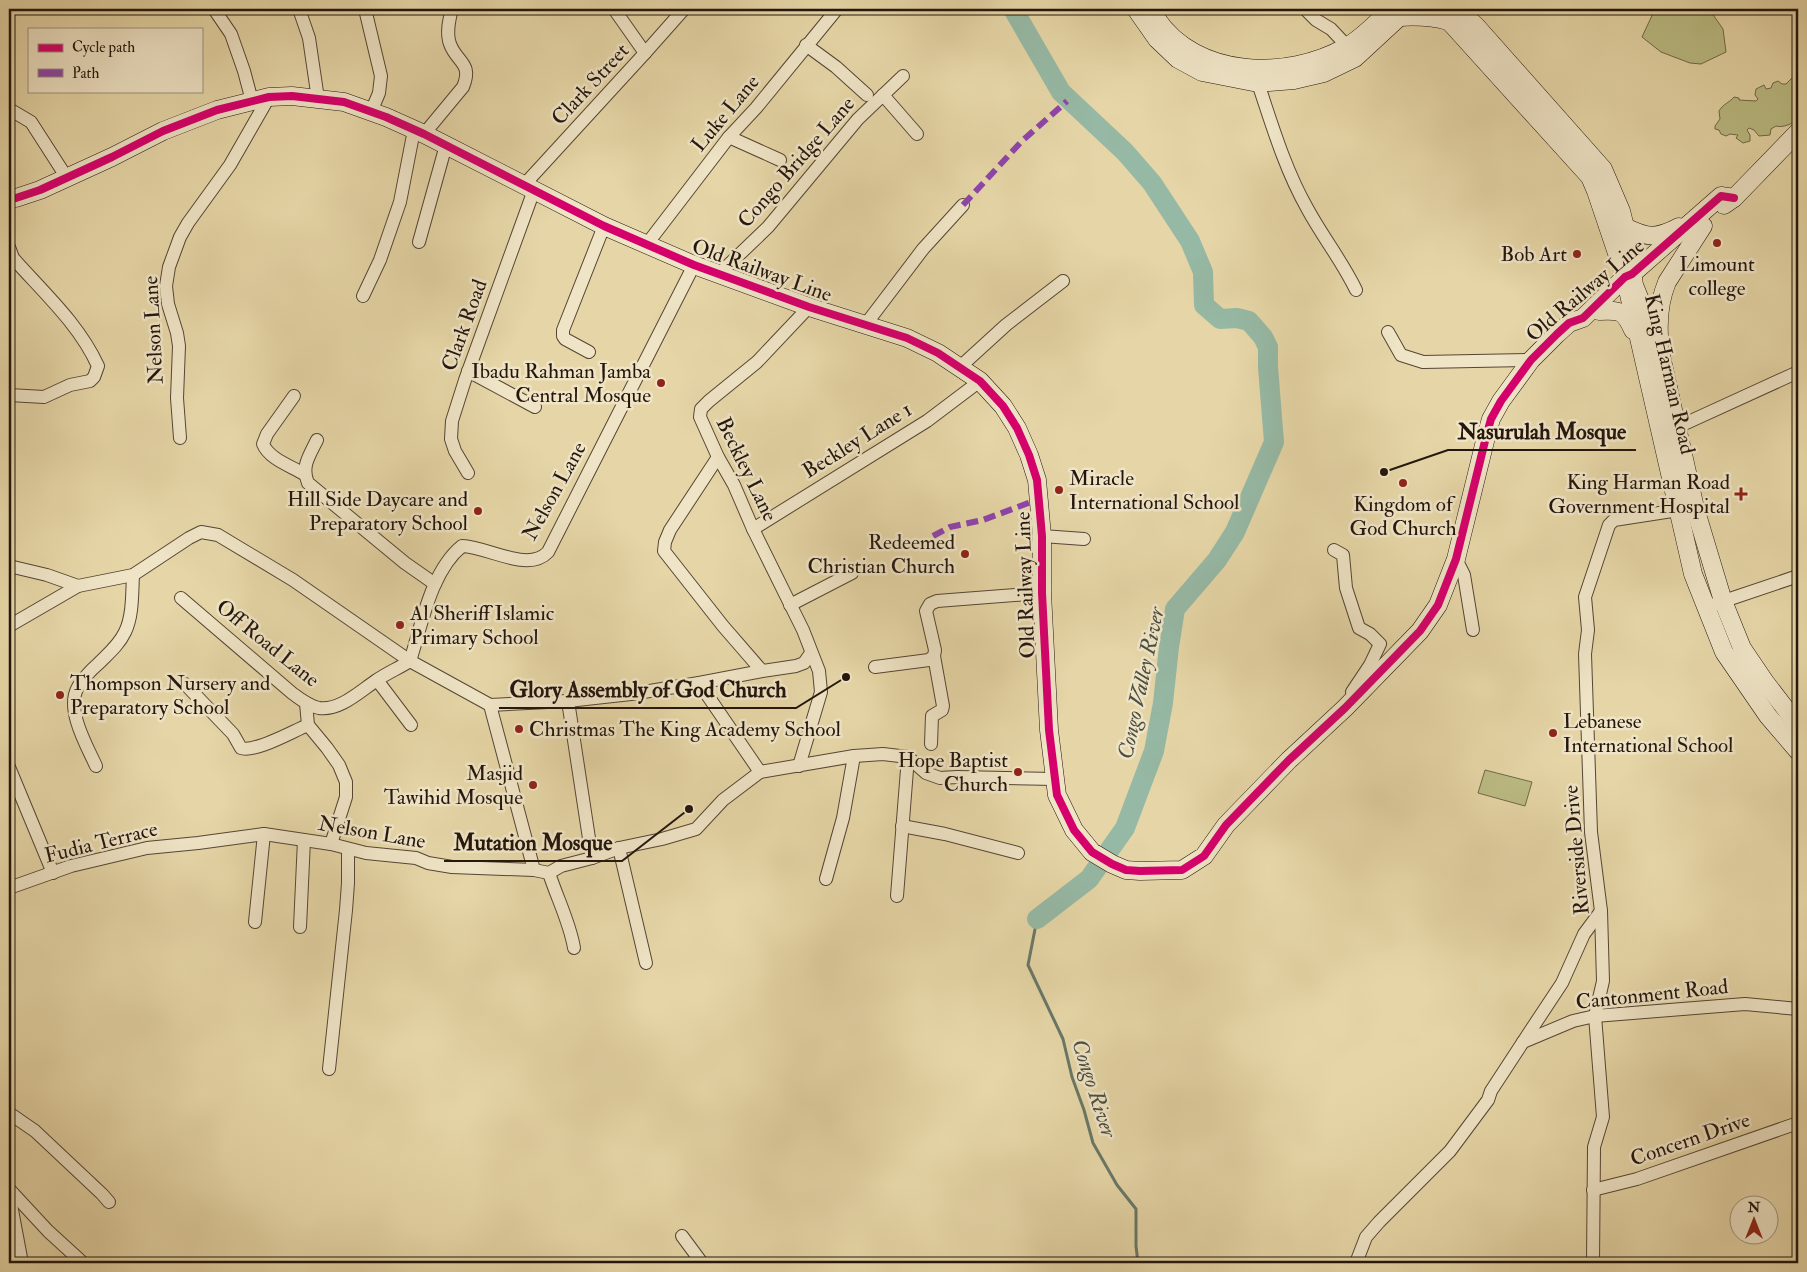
<svg xmlns="http://www.w3.org/2000/svg" width="1807" height="1272" viewBox="0 0 1807 1272" font-family="'IM FELL Double Pica',serif">
<style>
.green{fill:#bbbc83;stroke:#6f6948}
.lines{fill:none;stroke-linecap:round;stroke-linejoin:round}
.stream{stroke:#687868;stroke-width:3}
.river{stroke:#96b9a5;stroke-width:20}
.street-casing{stroke:#544634;stroke-width:14}
.secondary-casing{stroke:#23160d;stroke-width:19}
.street{stroke:#efe4c6;stroke-width:12}
.secondary{stroke:#efe4c6;stroke-width:18}
.quiet{stroke:#8e44ad;stroke-width:6;stroke-dasharray:12 6;stroke-linecap:butt}
.cycleway-casing{stroke:#efe4c6;stroke-width:11}
.cycleway{stroke:#d6006c;stroke-width:8}
.poi-dot{fill:#8f2418;stroke:#efe4c6;stroke-width:2}
.labels{text-anchor:middle;stroke-width:5;stroke-linejoin:round;paint-order:stroke}
.street-label{font-size:21px;fill:#23160d;stroke:#efe4c6}
.poi-label{font-size:21px;fill:#23160d;stroke:#efe4c6;text-anchor:end}
.water-label{font-size:22px;font-style:italic;fill:#4b4f42;stroke:#efe4c6}
.leader{fill:none;stroke:#23160d;stroke-width:2}
.callout-dot{fill:#23160d;stroke:#efe4c6;stroke-width:2}
.callout-label{font-size:22px;text-anchor:middle;font-weight:bold;fill:#23160d;stroke:#efe4c6;stroke-width:5;stroke-linejoin:round;paint-order:stroke}
</style>
<rect width="100%" height="100%" fill="#e6d6a7"/>
<filter id="stains"><feTurbulence type="fractalNoise" baseFrequency=".004" numOctaves="4"/><feColorMatrix values="0 0 0 0 .2 0 0 0 0 .09 0 0 0 0 .02 0 0 0 .5 -.17"/></filter>
<radialGradient id="worn" r=".72"><stop offset=".6" stop-color="#630" stop-opacity="0"/><stop offset="1" stop-color="#630" stop-opacity=".3"/></radialGradient>
<!-- green -->
<g class="green">
<polygon points="1655,9 1709,9 1723,29 1726,52 1701,64 1690,63 1661,52 1642,37"/>
<path d="M 1798,72 L 1798,119 C 1792,124 1783,128 1776,126 L 1771,129 L 1770,135 L 1759,136 L 1754,130 L 1749,128 L 1747,130 L 1750,135 L 1750,141 L 1743,143 L 1736,138 L 1738,135 L 1730,134 L 1726,136 L 1721,134 L 1719,130 L 1715,129 L 1715,126 L 1720,119 L 1719,111 C 1723,104 1729,103 1734,97 L 1739,98 L 1739,100 L 1756,101 L 1758,99 L 1755,95 L 1756,89 L 1764,85 L 1766,89 L 1771,88 L 1773,83 L 1778,81 L 1782,84 L 1786,84 Z"/>
<polygon points="1485,770 1532,782 1525,806 1478,793"/>
</g>
<g class="lines">
<!-- stream -->
<polyline class="stream" points="1037,919 1028,965 1063,1039 1072,1077 1084,1110 1093,1143 1117,1185 1136,1209 1136,1246 1138,1263"/>
<!-- river -->
<polyline class="river" points="1013,9 1061,92 1125,152 1152,183 1190,241 1203,272 1204,305 1220,319 1237,318 1249,321 1263,337 1268,347 1268,367 1274,442 1235,532 1217,560 1175,609 1169,647 1163,703 1154,751 1125,828 1089,879 1037,919"/>
<defs>
<g id="street">
<polyline points="214,9 231,34 244,71 252,101"/>
<polyline points="299,9 309,38 318,99"/>
<polyline points="365,9 381,76 379,93 371,112"/>
<polyline points="614,9 645,53"/>
<polyline points="1305,9 1316,20 1331,29 1347,46"/>
<polyline points="806,45 836,67 867,95"/>
<path d="M 1258,83 C 1272,125 1285,169 1307,208 C 1322,236 1342,261 1356,290"/>
<polyline points="883,95 917,134"/>
<polyline points="9,109 31,122 67,178"/>
<path d="M 424,134 L 463,87 C 473,63 457,63 450,44 C 446,33 449,20 452,9"/>
<polyline points="729,137 780,160"/>
<polyline points="524,185 645,53 684,9"/>
<polyline points="419,242 446,145"/>
<polyline points="647,244 729,137 756,108 837,9"/>
<path d="M 9,247 L 13,258 C 43,292 79,324 98,366 L 94,377 L 90,381 L 70,385 L 44,397 L 9,395"/>
<polyline points="719,274 768,227 858,119 903,76"/>
<polyline points="363,296 380,260 400,202 414,130"/>
<polyline points="866,324 923,249 963,205"/>
<polyline points="1388,332 1401,355 1423,362 1531,360"/>
<polyline points="589,352 565,339 563,336 563,330 604,226"/>
<polyline points="960,367 1006,325 1063,281"/>
<polyline points="468,371 535,407"/>
<path d="M 294,396 L 267,434 L 263,444 C 269,459 291,466 304,474"/>
<polyline points="1671,430 1798,372"/>
<polyline points="180,438 177,398 179,346 177,333 168,304 166,286 169,267 180,237 188,223 230,165 269,97"/>
<path d="M 317,440 C 309,456 301,467 308,483 L 405,563 L 435,584"/>
<polyline points="718,457 670,530 665,542 664,551 723,626 762,671"/>
<polyline points="468,473 455,451 451,439 452,421 465,380 534,190"/>
<polyline points="753,529 927,421 980,381"/>
<polyline points="1042,536 1084,539"/>
<polyline points="1334,550 1343,555 1346,588 1359,628 1370,634 1380,644 1370,665 1352,692"/>
<polyline points="1456,559 1464,575 1473,630"/>
<polyline points="9,566 47,575 78,586"/>
<path d="M 181,598 L 292,693 C 300,699 309,706 319,708 C 340,711 360,691 377,680 C 387,673 399,668 410,661"/>
<polyline points="1715,604 1798,576"/>
<polyline points="790,605 852,573"/>
<polyline points="9,626 78,586 133,575 189,538 201,532 218,535 293,580 410,661 490,705 534,870"/>
<path d="M 410,661 C 422,624 431,571 462,546 C 489,547 528,573 548,552 L 694,265"/>
<polyline points="875,667 929,660 934,656 935,650 926,611 930,604 937,601 1042,593"/>
<polyline points="377,680 411,725"/>
<polyline points="699,683 760,772"/>
<path d="M 185,684 L 233,734 L 241,748 C 255,753 293,731 308,725"/>
<polyline points="568,701 592,858"/>
<polyline points="306,703 308,725 327,748 339,765 346,782 346,797 331,844"/>
<polyline points="490,705 568,701 631,694 699,683 762,671 796,666 804,663 811,653"/>
<polyline points="931,744 932,716 942,710 943,706 934,656"/>
<path d="M 96,766 C 87,746 65,709 78,687 C 83,679 91,670 98,664 C 108,654 119,645 125,632 C 133,616 132,593 133,575"/>
<polyline points="799,766 821,692 819,671 803,630 753,529 734,485 718,457 700,417 701,409 709,401 757,362 809,307"/>
<polyline points="9,767 53,873"/>
<polyline points="902,826 945,834 1018,853"/>
<polyline points="619,848 646,963"/>
<path d="M 549,873 C 557,898 570,923 574,948"/>
<polyline points="826,879 843,818 854,756"/>
<polyline points="9,888 71,866 147,848 198,843 264,834 331,844 366,853 416,858 428,863 452,867 534,870 549,873 561,866 592,858 619,848 662,839 696,829 723,800 760,772 854,756 883,754 908,757 926,773 940,778 957,777 1055,779"/>
<polyline points="897,896 908,757"/>
<polyline points="255,922 264,834"/>
<polyline points="300,927 304,840"/>
<polyline points="1523,1042 1562,983 1584,934 1601,911"/>
<polyline points="329,1069 346,910 348,883 348,849"/>
<polyline points="9,1113 35,1131 102,1194 109,1202"/>
<polyline points="9,1189 48,1231 83,1263"/>
<polyline points="1593,1190 1637,1179 1798,1123"/>
<polyline points="9,1194 22,1263"/>
<polyline points="682,1236 702,1263"/>
<polyline points="1356,1263 1366,1237 1379,1222 1450,1151 1488,1100 1491,1091 1523,1042 1573,1021 1595,1016 1745,1004 1798,1009"/>
<polyline points="1593,1263 1594,1147 1603,1117 1595,1016 1603,981 1601,911 1591,832 1585,654 1588,630 1585,597 1609,525 1614,520 1685,509"/>
</g>
<g id="secondary">
<polyline points="1136,9 1157,39 1178,59 1202,72 1258,83 1294,80 1324,73 1355,58 1408,9"/>
<polyline points="1438,9 1590,177 1596,191 1625,277 1693,574 1724,652 1768,716 1798,751"/>
<polyline points="1457,9 1476,26 1603,169 1621,211 1625,227 1634,285 1659,347 1695,508 1723,601 1742,648 1765,682 1798,725"/>
<path d="M 1399,17 C 1416,16 1431,16 1448,21"/>
<path d="M 1156,18 C 1197,79 1287,80 1346,47 C 1361,39 1375,24 1387,13"/>
<polyline points="9,198 16,198 40,190 112,157 163,131 217,110 269,97 292,96 344,102 386,117 424,134 604,226 694,265 809,307 907,338 938,353 980,381 1003,406 1017,428 1029,455 1037,480 1042,536 1042,593 1049,730 1057,795 1074,830 1092,852 1112,864 1126,870 1140,871 1182,870 1204,856 1226,825 1289,760 1345,708 1420,631 1438,605 1456,559 1486,437 1491,419 1501,401 1531,360 1557,334 1569,323 1583,318 1625,277 1632,274 1721,196 1734,198"/>
<polyline points="1724,205 1734,198 1798,132"/>
<path d="M 1625,227 C 1648,238 1656,239 1679,227"/>
<path d="M 1599,311 C 1620,310 1624,310 1633,330"/>
<path d="M 1659,336 C 1658,318 1660,299 1667,282 L 1703,226"/>
</g>
</defs>
<!-- street casing -->
<use href="#street" class="street-casing"/>
<!-- secondary casing -->
<use href="#secondary" class="secondary-casing"/>
<!-- street -->
<use href="#street" class="street"/>
<!-- secondary -->
<use href="#secondary" class="secondary"/>
<!-- quiet -->
<g class="quiet">
<polyline points="963,205 1021,142 1067,101"/>
<polyline points="933,536 950,527 983,520 1039,499"/>
</g>
<defs>
<polyline id="cycleway" points="9,198 16,198 40,190 112,157 163,131 217,110 269,97 292,96 344,102 386,117 424,134 604,226 694,265 809,307 907,338 938,353 980,381 1003,406 1017,428 1029,455 1037,480 1042,536 1042,593 1049,730 1057,795 1074,830 1092,852 1112,864 1126,870 1140,871 1182,870 1204,856 1226,825 1289,760 1345,708 1420,631 1438,605 1456,559 1486,437 1491,419 1501,401 1531,360 1557,334 1569,323 1583,318 1625,277 1632,274 1721,196 1734,198"/>
</defs>
<!-- cycleway casing -->
<use href="#cycleway" class="cycleway-casing"/>
<!-- cycleway -->
<use href="#cycleway" class="cycleway"/>
</g>
<!-- markers -->
<g class="poi-dot">
<circle cx="1717" cy="243" r="5"/>
<circle cx="1577" cy="254" r="5"/>
<circle cx="661" cy="383" r="5"/>
<circle cx="1403" cy="483" r="5"/>
<circle cx="1059" cy="490" r="5"/>
<path d="M1738.5 486.5h5v5h5v5h-5v5h-5v-5h-5v-5h5z"/>
<circle cx="478" cy="511" r="5"/>
<circle cx="965" cy="554" r="5"/>
<circle cx="400" cy="625" r="5"/>
<circle cx="60" cy="695" r="5"/>
<circle cx="519" cy="729" r="5"/>
<circle cx="1553" cy="733" r="5"/>
<circle cx="1018" cy="772" r="5"/>
<circle cx="533" cy="785" r="5"/>
</g>
<g class="labels">
<!-- street labels -->
<g class="street-label">
<text transform="translate(590 84) rotate(-47)" y="7">Clark Street</text>
<text transform="translate(725 113) rotate(-50)" y="7">Luke Lane</text>
<text transform="translate(796 162) rotate(-49)" y="7">Congo Bridge Lane</text>
<text transform="translate(762 270) rotate(20)" y="7">Old Railway Line</text>
<text transform="translate(1585 290) rotate(-40)" y="7">Old Railway Line</text>
<text transform="translate(464 325) rotate(-70)" y="7">Clark Road</text>
<text transform="translate(153 330) rotate(-93)" y="7">Nelson Lane</text>
<text transform="translate(1670 374) rotate(77)" y="7">King Harman Road</text>
<text transform="translate(857 440) rotate(-32)" y="7">Beckley Lane 1</text>
<text transform="translate(747 469) rotate(64)" y="7">Beckley Lane</text>
<text transform="translate(554 491) rotate(-61)" y="7">Nelson Lane</text>
<text transform="translate(1025 585) rotate(-92)" y="7">Old Railway Line</text>
<text transform="translate(268 643) rotate(39)" y="7">Off Road Lane</text>
<text transform="translate(372 832) rotate(10)" y="7">Nelson Lane</text>
<text transform="translate(101 842) rotate(-14)" y="7">Fudia Terrace</text>
<text transform="translate(1576 850) rotate(-95)" y="7">Riverside Drive</text>
<text transform="translate(1652 994) rotate(-6)" y="7">Cantonment Road</text>
<text transform="translate(1690 1139) rotate(-19)" y="7">Concern Drive</text>
</g>
<!-- poi labels -->
<g class="poi-label">
<text x="1567" y="261">Bob Art</text>
<text x="1717" y="271" text-anchor="middle">Limount<tspan x="1717" dy="24">college</tspan></text>
<text x="651" y="378">Ibadu Rahman Jamba<tspan x="651" dy="24">Central Mosque</tspan></text>
<text x="1069" y="485" text-anchor="start">Miracle<tspan x="1069" dy="24">International School</tspan></text>
<text x="1730" y="489">King Harman Road<tspan x="1730" dy="24">Government Hospital</tspan></text>
<text x="468" y="506">Hill Side Daycare and<tspan x="468" dy="24">Preparatory School</tspan></text>
<text x="1403" y="511" text-anchor="middle">Kingdom of<tspan x="1403" dy="24">God Church</tspan></text>
<text x="955" y="549">Redeemed<tspan x="955" dy="24">Christian Church</tspan></text>
<text x="410" y="620" text-anchor="start">Al Sheriff Islamic<tspan x="410" dy="24">Primary School</tspan></text>
<text x="70" y="690" text-anchor="start">Thompson Nursery and<tspan x="70" dy="24">Preparatory School</tspan></text>
<text x="1563" y="728" text-anchor="start">Lebanese<tspan x="1563" dy="24">International School</tspan></text>
<text x="529" y="736" text-anchor="start">Christmas The King Academy School</text>
<text x="1008" y="767">Hope Baptist<tspan x="1008" dy="24">Church</tspan></text>
<text x="523" y="780">Masjid<tspan x="523" dy="24">Tawihid Mosque</tspan></text>
</g>
<!-- water labels -->
<g class="water-label">
<text transform="translate(1140 683) rotate(-78)" y="8">Congo Valley River</text>
<text transform="translate(1095 1088) rotate(72)" y="8">Congo River</text>
</g>
</g>
<!-- callouts -->
<path class="leader" d="M1384 472L1448 450H1636M846 677L796 708H499M689 809L622 861H444"/>
<g class="callout-dot">
<circle cx="1384" cy="472" r="5"/>
<circle cx="846" cy="677" r="5"/>
<circle cx="689" cy="809" r="5"/>
</g>
<g class="callout-label">
<text x="1542" y="439">Nasurulah Mosque</text>
<text x="648" y="697">Glory Assembly of God Church</text>
<text x="533" y="850">Mutation Mosque</text>
</g>
<!-- margin -->
<rect width="1807" height="1272" fill="none" stroke="#e6d6a7" stroke-width="30"/>
<rect x="10" y="10" width="1787" height="1252" fill="none" stroke="#23160d" stroke-width="2.5"/>
<rect x="15" y="15" width="1777" height="1242" fill="none" stroke="#23160d"/>
<!-- legend -->
<rect x="28" y="28" width="175" height="65" fill="#efe4c6" stroke="#9d927c"/>
<rect x="38" y="44" width="25" height="8" fill="#d6006c" stroke="#9d927c"/>
<text x="72" y="52" font-size="15" fill="#23160d">Cycle path</text>
<rect x="38" y="69" width="25" height="8" fill="#8e44ad" stroke="#9d927c"/>
<text x="72" y="78" font-size="15" fill="#23160d">Path</text>
<!-- north arrow -->
<g transform="translate(1754 1220)"><circle r="24" fill="#efe4c6" stroke="#9d927c"/>
<path d="M0-4L9 19L0 12L-9 19Z" fill="#8f2418"/>
<text y="-8" font-size="14" font-weight="bold" text-anchor="middle" fill="#23160d">N</text>
</g>
<rect width="100%" height="100%" filter="url(#stains)"/>
<rect width="100%" height="100%" fill="url(#worn)"/>
</svg>
